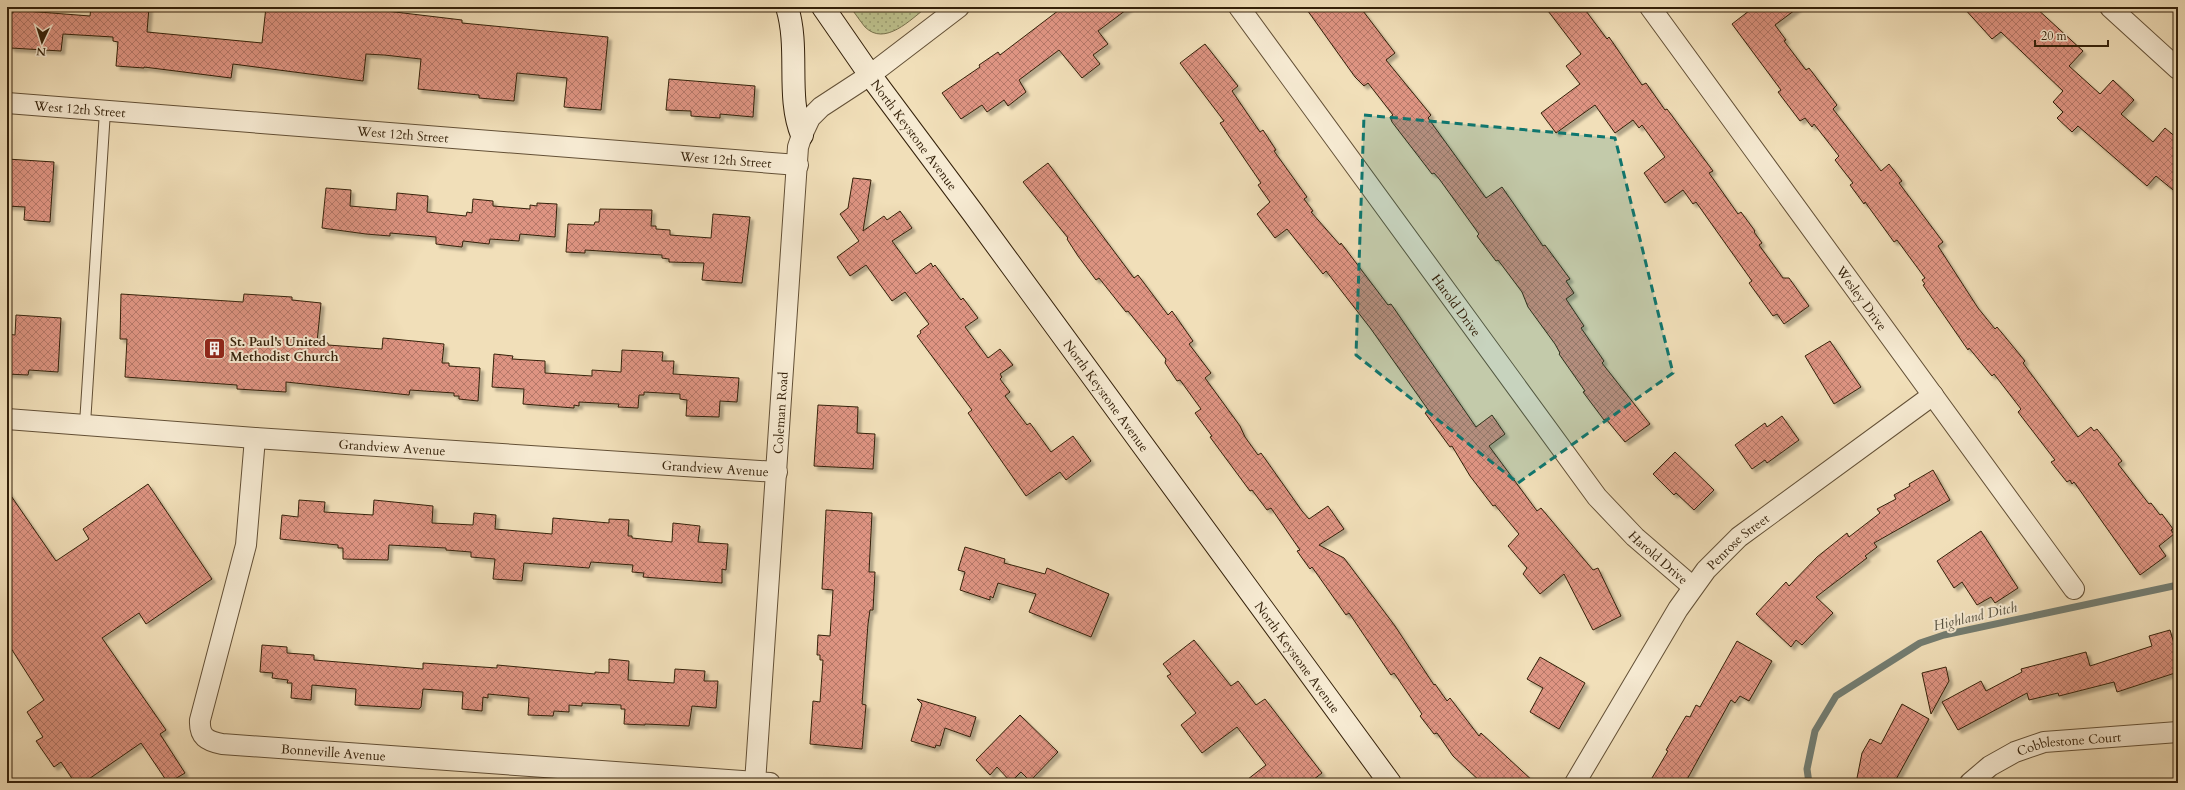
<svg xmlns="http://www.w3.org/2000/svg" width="2185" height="790" viewBox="0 0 2185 790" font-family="Cardo,serif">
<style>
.grass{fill:url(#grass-dots);stroke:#78714c}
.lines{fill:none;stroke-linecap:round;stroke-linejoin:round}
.stream{stroke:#737d72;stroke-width:7}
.building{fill:url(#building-cross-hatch);stroke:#34210a;filter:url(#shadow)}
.lane-casing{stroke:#635036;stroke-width:12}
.street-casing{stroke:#635036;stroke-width:22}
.secondary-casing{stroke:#34210a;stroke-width:24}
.lane{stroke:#f6ead2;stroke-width:10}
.street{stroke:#f6ead2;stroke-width:20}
.secondary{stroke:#f6ead2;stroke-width:22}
.marked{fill:#0f766e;fill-opacity:0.2;stroke:#0f766e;stroke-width:3;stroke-dasharray:8 5;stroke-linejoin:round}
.labels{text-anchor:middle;stroke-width:4;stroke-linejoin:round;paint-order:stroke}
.street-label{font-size:13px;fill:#34210a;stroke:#f6ead2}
.poi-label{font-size:13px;font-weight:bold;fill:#34210a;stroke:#f6ead2;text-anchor:start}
.water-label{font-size:14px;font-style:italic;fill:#544f3e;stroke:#f6ead2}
</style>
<defs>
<pattern id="grass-dots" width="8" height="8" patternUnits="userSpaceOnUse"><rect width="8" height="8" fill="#bdc18d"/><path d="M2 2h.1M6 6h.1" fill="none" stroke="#9a9c71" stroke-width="1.8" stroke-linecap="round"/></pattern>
<pattern id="building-cross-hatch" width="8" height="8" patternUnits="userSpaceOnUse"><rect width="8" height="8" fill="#de9482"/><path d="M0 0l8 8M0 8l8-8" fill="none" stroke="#b57869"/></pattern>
<filter id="shadow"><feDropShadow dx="3.5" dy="3.5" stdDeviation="1" flood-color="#0004"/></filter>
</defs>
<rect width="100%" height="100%" fill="#f1dfb9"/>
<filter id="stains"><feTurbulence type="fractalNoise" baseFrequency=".005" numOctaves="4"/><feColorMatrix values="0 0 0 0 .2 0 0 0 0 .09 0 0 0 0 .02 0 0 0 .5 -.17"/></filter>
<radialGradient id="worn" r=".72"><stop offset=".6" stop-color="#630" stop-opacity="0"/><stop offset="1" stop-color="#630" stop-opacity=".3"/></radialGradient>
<!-- grass -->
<path class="grass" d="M 850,7 L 927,7 C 911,19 885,47 865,27 C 860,21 855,13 850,7 Z"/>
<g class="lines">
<!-- stream -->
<polyline class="stream" points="1809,783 1807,769 1815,731 1836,696 1920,643 1944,635 2178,585"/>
</g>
<!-- building -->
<g class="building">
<polygon points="91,7 149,7 147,32 262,43 266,7 353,7 462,20 462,23 608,37 601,110 564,107 567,78 517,73 514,101 479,98 479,95 418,89 421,59 384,55 366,54 363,81 233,64 231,78 144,67 144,68 116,66 118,42 113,41 113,37 63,34 61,51 11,48 11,46 7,45 7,13 13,13 13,10 90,16"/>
<polygon points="1063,7 1130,7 1098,31 1108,44 1093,55 1100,64 1082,78 1059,50 1019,80 1026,92 1008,106 1004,100 987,112 982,105 961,119 942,93 980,67 979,65 998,52 1000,55"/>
<polygon points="1305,7 1360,7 1395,53 1386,60 1431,115 1428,118 1486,198 1502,187 1543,246 1545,245 1570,279 1566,281 1574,293 1566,299 1584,326 1581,328 1604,361 1602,363 1650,424 1625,442 1606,419 1604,420 1583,392 1585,391 1559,354 1560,353 1555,344 1528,307 1522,292 1498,260 1496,261 1477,236 1479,234 1440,180 1434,173 1432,174 1392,122 1390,117 1393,115 1368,83 1364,86 1355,77"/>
<polygon points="1545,7 1583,7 1607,39 1609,37 1642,85 1646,83 1665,110 1667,109 1713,171 1709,173 1738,214 1741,212 1755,231 1754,232 1762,243 1759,245 1783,278 1789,278 1809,306 1784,324 1777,314 1773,316 1749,283 1752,281 1696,202 1693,204 1683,190 1665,203 1644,173 1665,157 1642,125 1639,128 1633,120 1615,133 1595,105 1556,133 1541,113 1580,84 1566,66 1581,54"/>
<polygon points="1754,7 1799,7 1775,25 1786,40 1784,41 1806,70 1809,68 1837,105 1833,109 1881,171 1889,164 1902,181 1899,183 1943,242 1938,246 1978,308 1995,329 1997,327 2025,361 2023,363 2078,437 2091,427 2094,431 2097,429 2122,461 2118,464 2149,504 2151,503 2160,515 2162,514 2173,529 2171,530 2174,534 2159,546 2166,556 2140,575 2074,482 2072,484 2070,480 2067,482 2051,462 2055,460 2018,412 2021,409 1994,374 1992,376 1969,348 1968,350 1923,285 1925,284 1922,280 1925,278 1897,240 1894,242 1865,202 1864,204 1850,185 1853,183 1835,160 1839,156 1814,124 1812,127 1805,118 1800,121 1778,92 1781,90 1732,24"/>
<polygon points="1963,7 2035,7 2083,51 2069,66 2100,94 2113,80 2134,100 2121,114 2153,142 2165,128 2178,139 2178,194 2156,176 2147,186 2078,126 2072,132 2057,118 2063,112 2053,102 2063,91 2001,32 1992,39"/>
<polygon points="1205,44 1238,86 1232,91 1260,132 1263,130 1276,150 1274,151 1307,197 1304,199 1313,211 1311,212 1340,245 1341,243 1388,305 1391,304 1476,427 1492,415 1505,434 1489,446 1537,511 1541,508 1593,570 1598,568 1621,616 1593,630 1564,574 1540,594 1523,574 1527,568 1508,546 1519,534 1495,505 1493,506 1470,476 1452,446 1450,447 1425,413 1429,411 1371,329 1326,271 1323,274 1287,229 1275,238 1257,214 1270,202 1258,185 1261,183 1220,123 1224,121 1180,63"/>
<polygon points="669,79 755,86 753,117 720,114 720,118 691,116 691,111 666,110"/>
<polygon points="7,159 54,162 50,222 24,220 25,207 7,206"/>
<polygon points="1048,163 1134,278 1138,275 1168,315 1172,311 1193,341 1189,344 1211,373 1205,378 1240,426 1245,437 1258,455 1261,453 1302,511 1309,519 1328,506 1344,529 1319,545 1344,558 1395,626 1434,685 1435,684 1447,701 1450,698 1479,736 1481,733 1535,783 1482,783 1453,756 1437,733 1434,734 1420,716 1422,714 1394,673 1391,675 1349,613 1346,615 1312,567 1310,569 1297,551 1300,550 1271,508 1267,510 1252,490 1250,491 1210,437 1212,436 1195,413 1201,409 1180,380 1177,381 1165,363 1166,359 1128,311 1126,312 1099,278 1096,280 1078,256 1067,239 1068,238 1023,182"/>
<polygon points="853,178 871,180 863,231 884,216 887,220 900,211 912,228 892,241 916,274 931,263 933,267 935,265 961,300 963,298 978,318 965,327 988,358 1000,349 1013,365 1000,374 1002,377 1000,379 1010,392 1005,396 1027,425 1030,423 1051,452 1073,436 1091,461 1066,480 1060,472 1026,496 968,413 972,410 917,336 921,333 920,331 929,324 905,292 892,301 866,265 850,276 837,257 859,241 840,214 848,208"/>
<polygon points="326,188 351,190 350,206 396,210 397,193 428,196 427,212 466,216 467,212 472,213 473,199 493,201 493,206 530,209 530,205 537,206 537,203 557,204 555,237 520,234 519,241 490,239 489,244 463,241 462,247 436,244 436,237 390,233 390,236 366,234 322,228"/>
<polygon points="600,209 652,210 651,226 656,226 656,229 670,230 670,235 711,238 713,214 750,217 742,283 702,280 704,263 669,262 669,259 662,258 662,255 585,250 585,253 566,252 568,224 594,225 595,222 599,222"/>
<polygon points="121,294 243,302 244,294 292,297 292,300 321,303 317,342 328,343 328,345 382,349 383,338 444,344 442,363 449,363 449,366 480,368 478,401 459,399 459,396 454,396 454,393 410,390 409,395 286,382 286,392 237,389 237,385 125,377 127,339 120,339"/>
<polygon points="16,315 61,318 58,372 29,370 28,375 7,374 7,334 15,335"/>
<polygon points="1830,341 1861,387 1834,404 1805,356"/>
<polygon points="622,350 663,352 662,361 674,361 673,374 739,378 737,402 720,401 719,417 686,416 687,400 680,399 680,394 644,392 644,395 639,395 638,408 618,407 619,404 579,402 579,406 574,405 574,408 523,404 524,389 492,387 494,354 513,356 512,359 545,361 545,373 592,376 592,370 621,372"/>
<polygon points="818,405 858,407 857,433 875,434 873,469 814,466"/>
<polygon points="1782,416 1799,440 1767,463 1765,460 1752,469 1735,445 1765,423 1767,427"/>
<polygon points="1675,452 1714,490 1694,510 1676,493 1674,495 1653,474"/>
<polygon points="1933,470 1950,500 1874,543 1877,547 1865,556 1867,558 1816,597 1833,613 1802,645 1796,640 1791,647 1756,614 1786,582 1789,586 1817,557 1847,533 1849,537 1880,513 1877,509 1896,499 1894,495 1910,486 1909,484"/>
<polygon points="148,484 212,579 146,624 139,613 102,638 166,730 160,734 185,773 168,783 141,743 83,783 75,783 61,762 54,767 36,741 43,737 27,712 44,700 7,642 7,490 56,561 89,539 83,529"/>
<polygon points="299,500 325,502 324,512 373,515 374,500 433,506 432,523 473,525 474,513 496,515 495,529 552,534 553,518 609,523 609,519 629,520 628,536 632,536 632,538 672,542 673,523 700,526 698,542 728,544 726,570 722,569 722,583 643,577 644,573 632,572 633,565 591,562 589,568 524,563 522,581 493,579 495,559 471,557 471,552 446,550 446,548 389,545 388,560 343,559 343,548 338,548 338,545 280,539 282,515 298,517"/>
<polygon points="826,510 872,513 869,572 875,572 873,610 870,610 868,624 862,704 866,705 862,749 810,744 813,701 820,702 823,660 820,660 820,655 817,655 818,635 830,636 833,590 822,589"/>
<polygon points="1981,531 2018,588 1995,603 1991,597 1977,605 1962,582 1954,588 1937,561"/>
<polygon points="965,547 1005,559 1004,563 1045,574 1047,568 1109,594 1091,637 1029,612 1036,594 998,583 993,598 990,596 990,600 960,590 965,572 958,570"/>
<polygon points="2170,630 2178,657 2178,672 2117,692 2114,682 2059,696 2058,693 2029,700 2027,693 1958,730 1942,702 1981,681 1986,691 2022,672 2021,669 2086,652 2090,666 2152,646 2149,636"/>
<polygon points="1194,640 1231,686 1238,681 1256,705 1265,699 1322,773 1309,783 1243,783 1266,765 1237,727 1202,753 1181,725 1196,713 1167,676 1171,674 1163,664"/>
<polygon points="1737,641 1772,661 1749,701 1740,696 1735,703 1731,700 1685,783 1649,783 1668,751 1666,750 1686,716 1690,717 1696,705 1700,707"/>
<polygon points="262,645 287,647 287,653 314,655 314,660 423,669 423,663 497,668 497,665 595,674 595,672 609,673 609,659 629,661 628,680 674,683 675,669 705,671 704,681 718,681 716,708 692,706 689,726 645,724 645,725 624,724 625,709 621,709 621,705 582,703 582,706 569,705 569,712 554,711 553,716 528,715 529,698 488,694 488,698 483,697 482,711 462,709 463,692 423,689 421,707 419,709 355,705 356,689 312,685 311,700 291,698 292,683 287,683 288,680 272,678 273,673 260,672"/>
<polygon points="1540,657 1585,683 1559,729 1530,712 1543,688 1527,679"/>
<polygon points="1946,667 1949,681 1931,714 1922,673"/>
<polygon points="917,699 976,717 970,737 945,728 940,746 936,745 935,748 911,741 922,704"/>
<polygon points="1902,704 1929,719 1894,783 1856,783 1862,753 1870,739 1881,744"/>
<polygon points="1020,715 1058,752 1030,781 1021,772 1011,782 997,767 990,775 976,760"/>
</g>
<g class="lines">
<defs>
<polyline id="lane" points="85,424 105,111"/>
<g id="street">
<path id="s1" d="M 1239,7 L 1597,497 L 1635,537 L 1693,587"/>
<path id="s2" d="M 1650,7 L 2074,589"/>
<polyline points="2110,7 2178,69"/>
<path id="s3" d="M 7,103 L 798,165"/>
<path id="s4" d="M 7,419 L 255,438 L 777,472"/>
<path id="s5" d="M 255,438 L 246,545 L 200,720 C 199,737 207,741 222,744 L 770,783"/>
<path id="s6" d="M 755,783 L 798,147 L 802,135 L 810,118 L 821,107 L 870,75 L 959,7"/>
<path id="s7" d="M 1575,783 L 1678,609 L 1706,570 L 1739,537 L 1933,395"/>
<path id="s8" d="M 1970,783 L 1990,766 L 2015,752 L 2044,742 L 2178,732"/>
</g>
<g id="secondary">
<path d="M 787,7 C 800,49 786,96 802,135"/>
<path id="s9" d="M 823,7 L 870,75 L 973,213 L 1390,783"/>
</g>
</defs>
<!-- lane casing -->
<use href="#lane" class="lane-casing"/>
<!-- street casing -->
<use href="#street" class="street-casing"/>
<!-- secondary casing -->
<use href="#secondary" class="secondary-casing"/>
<!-- lane -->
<use href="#lane" class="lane"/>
<!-- street -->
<use href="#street" class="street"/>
<!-- secondary -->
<use href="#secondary" class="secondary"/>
</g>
<!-- marked area -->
<path class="marked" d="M 1364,115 L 1615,138 L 1673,373 L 1518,483 L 1356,355 Z"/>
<!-- icons -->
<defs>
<symbol id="building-square" viewBox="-11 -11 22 22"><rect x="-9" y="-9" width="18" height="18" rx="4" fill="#8f2418" stroke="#f6ead2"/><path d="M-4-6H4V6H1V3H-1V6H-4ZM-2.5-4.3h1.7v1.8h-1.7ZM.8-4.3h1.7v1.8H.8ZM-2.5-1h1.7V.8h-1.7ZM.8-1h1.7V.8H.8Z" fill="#fff"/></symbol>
</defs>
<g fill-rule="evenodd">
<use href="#building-square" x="202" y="336" width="25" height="25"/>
</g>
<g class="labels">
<!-- street labels -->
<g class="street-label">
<text dy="5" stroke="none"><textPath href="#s3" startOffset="73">West 12th Street</textPath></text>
<text dy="5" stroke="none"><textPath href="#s3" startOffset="397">West 12th Street</textPath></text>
<text dy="5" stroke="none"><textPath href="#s9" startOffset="157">North Keystone Avenue</textPath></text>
<text dy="5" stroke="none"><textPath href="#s3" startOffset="721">West 12th Street</textPath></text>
<text dy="5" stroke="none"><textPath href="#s2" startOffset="360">Wesley Drive</textPath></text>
<text dy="5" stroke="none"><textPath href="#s1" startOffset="369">Harold Drive</textPath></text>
<text dy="5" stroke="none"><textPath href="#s9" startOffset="481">North Keystone Avenue</textPath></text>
<text dy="5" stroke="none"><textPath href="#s6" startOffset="371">Coleman Road</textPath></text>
<text dy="5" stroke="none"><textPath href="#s4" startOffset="386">Grandview Avenue</textPath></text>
<text dy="5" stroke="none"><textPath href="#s4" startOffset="710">Grandview Avenue</textPath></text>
<text dy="5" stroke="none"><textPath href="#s7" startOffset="293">Penrose Street</textPath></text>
<text dy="5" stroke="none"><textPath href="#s1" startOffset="693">Harold Drive</textPath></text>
<text dy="5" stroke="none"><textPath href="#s9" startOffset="805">North Keystone Avenue</textPath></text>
<text dy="5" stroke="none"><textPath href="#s8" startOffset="110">Cobblestone Court</textPath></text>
<text dy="5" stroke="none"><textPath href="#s5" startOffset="437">Bonneville Avenue</textPath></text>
</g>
<!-- poi labels -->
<g class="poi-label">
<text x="230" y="346">St. Paul's United<tspan x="230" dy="15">Methodist Church</tspan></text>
</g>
<!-- water labels -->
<g class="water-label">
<text transform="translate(1975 616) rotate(-13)" y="5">Highland Ditch</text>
</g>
</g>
<!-- margin -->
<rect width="2185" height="790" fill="none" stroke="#f1dfb9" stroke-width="24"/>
<rect x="8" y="8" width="2169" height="774" fill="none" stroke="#34210a" stroke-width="2"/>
<rect x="12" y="12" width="2161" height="766" fill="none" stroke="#34210a"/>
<!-- north arrow -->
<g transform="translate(42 42) rotate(184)" stroke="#f6ead2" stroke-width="3" paint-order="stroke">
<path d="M0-3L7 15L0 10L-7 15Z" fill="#34210a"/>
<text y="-6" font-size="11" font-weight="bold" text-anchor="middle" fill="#34210a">N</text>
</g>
<!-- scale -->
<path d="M2035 40v6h73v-6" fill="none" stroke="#34210a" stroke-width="2"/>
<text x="2041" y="40" font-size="12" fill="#34210a" stroke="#f6ead2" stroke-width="3" paint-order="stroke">20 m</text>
<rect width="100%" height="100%" filter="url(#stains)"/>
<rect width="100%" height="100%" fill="url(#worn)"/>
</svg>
